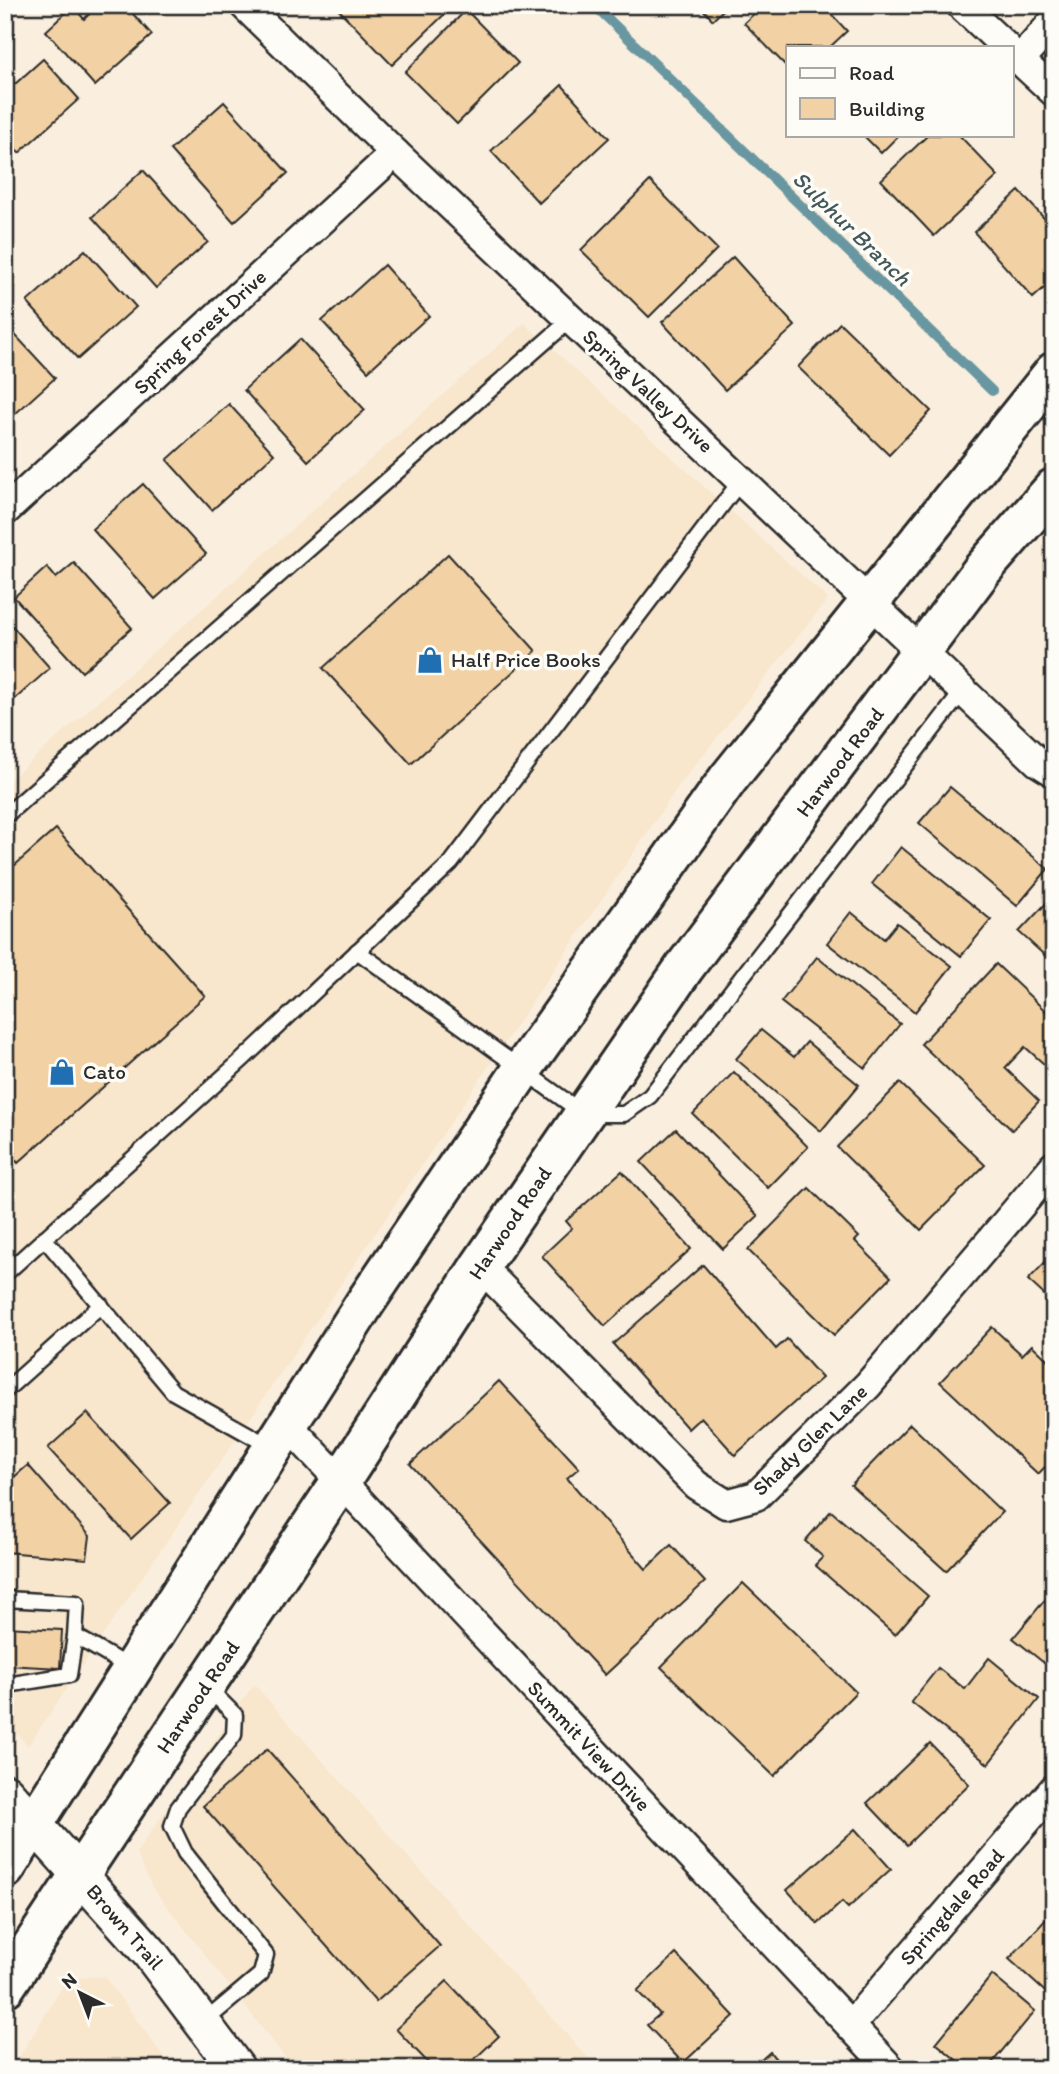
<svg xmlns="http://www.w3.org/2000/svg" width="1059" height="2074" viewBox="0 0 1059 2074" font-family="Itim,sans-serif">
<style>
.built{fill:#f8e6cd}
.lines{fill:none;stroke-linecap:round;stroke-linejoin:round}
.stream{stroke:#6896a1;stroke-width:10}
.building{fill:#f2d2a4;stroke:#2b2b2b;stroke-width:2}
.service-casing{stroke:#2b2b2b;stroke-width:19}
.minor-casing{stroke:#2b2b2b;stroke-width:33}
.tertiary-casing{stroke:#2b2b2b;stroke-width:40}
.secondary-casing{stroke:#2b2b2b;stroke-width:44}
.service{stroke:#fdfcf7;stroke-width:14}
.minor{stroke:#fdfcf7;stroke-width:28}
.tertiary{stroke:#fdfcf7;stroke-width:35}
.secondary{stroke:#fdfcf7;stroke-width:38}
.labels{text-anchor:middle;stroke-width:7;stroke-linejoin:round;paint-order:stroke}
.street-label{font-size:21px;fill:#2b2b2b;stroke:#fdfcf7}
.poi-label{font-size:21px;fill:#2b2b2b;stroke:#fdfcf7;text-anchor:start}
.water-label{font-size:23px;font-style:italic;fill:#44585c;stroke:#fdfcf7}
</style>
<rect width="100%" height="100%" fill="#faefde"/>
<filter id="ink" filterUnits="userSpaceOnUse"><feTurbulence type="fractalNoise" baseFrequency=".0143" numOctaves="2"/><feDisplacementMap in="SourceGraphic" scale="14" xChannelSelector="R" yChannelSelector="G"/><feConvolveMatrix kernelMatrix="1 2 1 2 8 2 1 2 1" color-interpolation-filters="sRGB"/></filter>
<g filter="url(#ink)">
<!-- built -->
<g class="built">
<polygon points="524,323 828,599 680,784 28,1746 5,1721 5,784"/>
<polygon points="254,1684 578,2047 598,2069 294,2069 152,1887 136,1853"/>
<polygon points="104,1976 173,2069 12,2069 67,1979"/>
</g>
<g class="lines">
<!-- stream -->
<polyline class="stream" points="594,5 992,391"/>
</g>
<!-- building -->
<g class="building">
<polygon points="99,5 125,5 152,35 95,86 46,31 73,6 84,19"/>
<polygon points="343,5 454,5 392,65 339,10"/>
<polygon points="699,5 728,5 713,20"/>
<polygon points="763,5 823,5 847,31 830,47 788,47 788,68 744,23"/>
<polygon points="466,10 518,63 457,124 405,72"/>
<polygon points="43,59 79,99 19,153 5,137 5,73 15,84"/>
<polygon points="562,85 609,138 539,203 491,151"/>
<polygon points="224,102 288,173 234,222 170,150"/>
<polygon points="863,135 899,135 881,153"/>
<polygon points="928,135 959,135 998,176 934,236 881,180"/>
<polygon points="143,170 208,242 156,288 92,217"/>
<polygon points="650,181 717,249 649,317 581,250"/>
<polygon points="1019,191 1054,229 1054,279 1033,298 974,232"/>
<polygon points="85,250 136,307 78,359 27,302"/>
<polygon points="733,257 795,326 725,390 662,322"/>
<polygon points="384,265 429,316 368,371 322,321"/>
<polygon points="840,323 931,411 889,455 798,367"/>
<polygon points="5,324 55,378 5,423"/>
<polygon points="300,339 365,410 308,461 244,390"/>
<polygon points="229,404 274,454 212,510 167,460"/>
<polygon points="143,484 206,554 155,599 92,529"/>
<polygon points="448,554 536,651 411,764 323,668"/>
<polygon points="74,563 132,628 82,672 14,597 47,567 56,578"/>
<polygon points="5,618 50,668 5,708"/>
<polygon points="950,787 1048,869 1017,906 919,823"/>
<polygon points="56,829 205,996 18,1163 5,1148 5,874"/>
<polygon points="901,847 991,920 961,956 872,884"/>
<polygon points="1054,895 1054,964 1019,932"/>
<polygon points="851,912 884,939 897,923 952,966 915,1012 827,943"/>
<polygon points="817,957 900,1024 865,1068 781,1002"/>
<polygon points="996,964 1054,1019 1054,1073 1025,1047 1005,1068 1039,1101 1012,1130 921,1044"/>
<polygon points="761,1030 794,1057 807,1042 859,1085 821,1131 736,1059"/>
<polygon points="734,1072 808,1147 768,1188 693,1114"/>
<polygon points="900,1083 985,1165 921,1230 837,1147"/>
<polygon points="676,1129 758,1216 723,1249 641,1162"/>
<polygon points="622,1171 691,1249 605,1326 542,1256 572,1228 566,1221"/>
<polygon points="809,1188 859,1237 855,1241 891,1277 834,1335 748,1250"/>
<polygon points="1054,1253 1054,1304 1028,1280"/>
<polygon points="703,1265 776,1349 787,1339 822,1378 735,1455 701,1417 688,1429 613,1344"/>
<polygon points="992,1327 1022,1355 1032,1345 1054,1366 1054,1458 1038,1474 940,1382"/>
<polygon points="499,1381 579,1468 567,1478 646,1569 671,1545 705,1582 605,1675 410,1464"/>
<polygon points="87,1413 170,1503 131,1539 48,1448"/>
<polygon points="910,1424 1002,1512 946,1571 851,1485"/>
<polygon points="28,1465 90,1536 87,1559 5,1552 5,1485"/>
<polygon points="831,1511 928,1596 895,1635 815,1565 823,1557 805,1541"/>
<polygon points="743,1583 856,1692 774,1776 661,1667"/>
<polygon points="1054,1589 1054,1671 1013,1638"/>
<polygon points="5,1627 62,1630 60,1668 5,1665"/>
<polygon points="989,1658 1039,1699 988,1764 911,1702 938,1668 965,1689"/>
<polygon points="930,1743 969,1784 907,1845 867,1803"/>
<polygon points="267,1749 440,1946 376,2002 203,1806"/>
<polygon points="855,1829 891,1869 848,1908 842,1902 818,1924 787,1890"/>
<polygon points="1049,1916 1054,1920 1052,1998 1009,1959"/>
<polygon points="676,1954 734,2016 683,2063 647,2025 660,2014 637,1991"/>
<polygon points="992,1975 1035,2011 987,2069 967,2069 936,2043"/>
<polygon points="447,1981 499,2036 464,2069 434,2069 396,2029"/>
<polygon points="770,2052 784,2069 751,2069"/>
</g>
<g class="lines">
<defs>
<g id="service">
<polyline points="5,816 571,319"/>
<polyline points="357,951 584,1114 624,1114 650,1096 962,692"/>
<polyline points="44,1238 173,1392 271,1447"/>
<polyline points="5,1274 243,1059 451,863 742,479"/>
<polyline points="5,1391 101,1305"/>
<polyline points="5,1599 77,1603 75,1636 132,1669"/>
<polyline points="13,1684 69,1675 75,1636"/>
<polyline points="203,2023 261,1974 266,1955 185,1853 172,1826 178,1808 234,1735 235,1715 206,1686"/>
</g>
<g id="minor">
<polyline points="244,5 395,153 1038,762 1054,772"/>
<polyline points="961,5 1006,47"/>
<polyline points="1012,53 1054,92"/>
<polyline points="1020,60 1054,21"/>
<polyline points="5,511 395,153"/>
<polyline points="480,1266 696,1485 726,1504 756,1496 868,1385 1054,1166"/>
<polyline points="287,1424 891,2069"/>
<polyline points="851,2025 1054,1789"/>
</g>
<polyline id="tertiary" points="5,1792 149,1952 237,2069"/>
<g id="secondary">
<polyline points="5,1869 365,1303 522,1070 728,779 1054,372"/>
<polyline points="5,1987 341,1481 480,1266 684,968 983,569 1054,488"/>
</g>
</defs>
<!-- service casing -->
<use href="#service" class="service-casing"/>
<!-- minor casing -->
<use href="#minor" class="minor-casing"/>
<!-- tertiary casing -->
<use href="#tertiary" class="tertiary-casing"/>
<!-- secondary casing -->
<use href="#secondary" class="secondary-casing"/>
<!-- service -->
<use href="#service" class="service"/>
<!-- minor -->
<use href="#minor" class="minor"/>
<!-- tertiary -->
<use href="#tertiary" class="tertiary"/>
<!-- secondary -->
<use href="#secondary" class="secondary"/>
</g>
</g>
<!-- icons -->
<defs>
<symbol id="shop-bare" viewBox="-9 -9 18 18"><path d="M-5-2.5h2.3a2.7 3.5 0 0 1 5.4 0H5L5.5 6h-11ZM-1.5-2.5h3a1.5 2.3 0 0 0-3 0Z" fill="#1f6fb2" stroke="#fdfcf7" stroke-width="2.5" paint-order="stroke"/></symbol>
</defs>
<g fill-rule="evenodd">
<use href="#shop-bare" x="411" y="641" width="38" height="38"/>
<use href="#shop-bare" x="43" y="1053" width="38" height="38"/>
</g>
<g class="labels">
<!-- street labels -->
<g class="street-label">
<text transform="translate(200 332) rotate(-43)" y="7">Spring Forest Drive</text>
<text transform="translate(648 391) rotate(43)" y="7">Spring Valley Drive</text>
<text transform="translate(840 762) rotate(-53)" y="7">Harwood Road</text>
<text transform="translate(510 1223) rotate(-56)" y="7">Harwood Road</text>
<text transform="translate(810 1440) rotate(-44)" y="7">Shady Glen Lane</text>
<text transform="translate(198 1697) rotate(-56)" y="7">Harwood Road</text>
<text transform="translate(589 1746) rotate(47)" y="7">Summit View Drive</text>
<text transform="translate(952 1907) rotate(-49)" y="7">Springdale Road</text>
<text transform="translate(125 1927) rotate(49)" y="7">Brown Trail</text>
</g>
<!-- poi labels -->
<g class="poi-label">
<text x="451" y="667">Half Price Books</text>
<text x="83" y="1079">Cato</text>
</g>
<!-- water labels -->
<g class="water-label">
<text transform="translate(852 228) rotate(44)" y="8">Sulphur Branch</text>
</g>
</g>
<!-- margin -->
<rect width="1059" height="2074" fill="none" stroke="#fdfcf7" stroke-width="28"/>
<rect x="14" y="14" width="1031" height="2046" fill="none" stroke="#2b2b2b" stroke-width="2.5" filter="url(#ink)"/>
<!-- legend -->
<rect x="786" y="46" width="228" height="91" fill="#fdfcf7" stroke="#a9a8a5" stroke-width="2"/>
<rect x="800" y="68" width="35" height="10" fill="#fdfcf7" stroke="#a9a8a5" stroke-width="2"/>
<text x="849" y="80" font-size="21" fill="#2b2b2b">Road</text>
<rect x="800" y="98" width="35" height="21" fill="#f2d2a4" stroke="#a9a8a5" stroke-width="2"/>
<text x="849" y="116" font-size="21" fill="#2b2b2b">Building</text>
<!-- north arrow -->
<g transform="translate(80 1993) rotate(318)" stroke="#fdfcf7" stroke-width="5" paint-order="stroke">
<path d="M0-5L12 26L0 18L-12 26Z" fill="#2b2b2b"/>
<text y="-10" font-size="19" font-weight="bold" text-anchor="middle" fill="#2b2b2b">N</text>
</g>
</svg>
